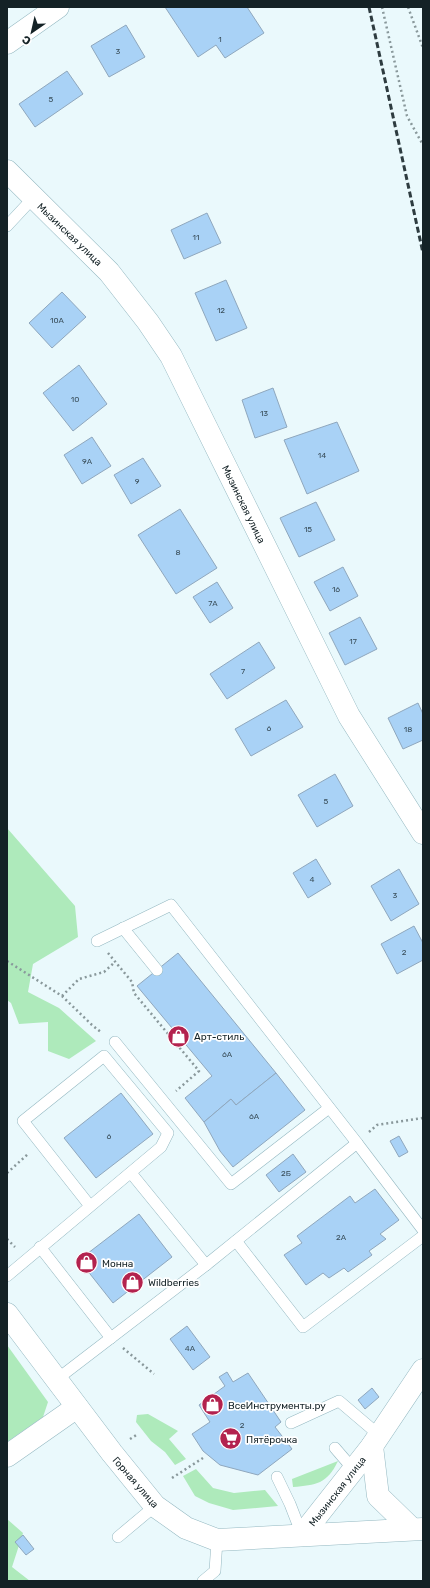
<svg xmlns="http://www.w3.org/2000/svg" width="430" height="1588" viewBox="0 0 430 1588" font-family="Rubik,sans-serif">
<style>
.green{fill:#aeeabb}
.building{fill:#a9d2f6;stroke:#8fa7bd}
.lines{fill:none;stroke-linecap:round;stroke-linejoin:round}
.lane-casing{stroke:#94b8c1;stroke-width:12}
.street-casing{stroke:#94b8c1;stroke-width:23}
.secondary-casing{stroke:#94b8c1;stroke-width:23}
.path{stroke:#89989b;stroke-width:2.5;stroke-dasharray:2 3;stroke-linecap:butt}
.lane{stroke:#fff;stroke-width:11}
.street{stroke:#fff;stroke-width:22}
.secondary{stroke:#fff;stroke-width:22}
.rail{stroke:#2e3c40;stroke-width:3;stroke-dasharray:6 3;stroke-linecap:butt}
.labels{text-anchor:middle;stroke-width:3.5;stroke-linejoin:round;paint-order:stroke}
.number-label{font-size:8px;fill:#394e5a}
.street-label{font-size:10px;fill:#142226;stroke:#fff}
.poi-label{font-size:10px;fill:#142226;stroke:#fff;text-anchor:start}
</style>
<rect width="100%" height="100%" fill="#eaf9fc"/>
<!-- green -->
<g class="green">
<polygon points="7,828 75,906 78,937 33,964 28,992 59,1008 96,1041 69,1059 48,1051 48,1022 19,1024 11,1003 7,1000"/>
<polygon points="7,1345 48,1402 43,1417 7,1442"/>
<polygon points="148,1414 178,1431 169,1439 186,1459 175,1465 165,1452 151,1441 136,1422 137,1415"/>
<path d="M 338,1461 C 327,1484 316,1485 293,1487 L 292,1479 Z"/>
<polygon points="196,1469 213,1488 234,1493 265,1490 278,1506 233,1510 209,1503 195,1496 183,1476"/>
<polygon points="7,1519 23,1533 12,1567 30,1581 7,1581"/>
</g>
<!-- building -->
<g class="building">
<polygon points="165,7 247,7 264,33 225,58 216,45 198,57"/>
<polygon points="126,25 145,57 109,77 91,46"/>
<polygon points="67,71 83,94 35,127 19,104"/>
<polygon points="207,213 221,243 184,259 171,230"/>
<polygon points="226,280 247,328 216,341 195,293"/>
<polygon points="62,292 86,317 52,348 29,323"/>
<polygon points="79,365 107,404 73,431 43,393"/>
<polygon points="273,388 287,427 255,438 242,400"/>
<polygon points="337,422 359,471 307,494 284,440"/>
<polygon points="92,437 111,466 82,484 64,455"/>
<polygon points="143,458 161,486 131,504 114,475"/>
<polygon points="316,502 335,540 299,557 280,518"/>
<polygon points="180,509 217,568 176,594 138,535"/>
<polygon points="343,567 358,596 330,611 314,582"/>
<polygon points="217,582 233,608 210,623 193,597"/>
<polygon points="360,617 377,649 345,665 329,633"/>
<polygon points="259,642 275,668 227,699 210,674"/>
<polygon points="286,700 303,727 251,756 235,729"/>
<polygon points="418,703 423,714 423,740 403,749 388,718"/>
<polygon points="335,774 353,806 317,827 298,795"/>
<polygon points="316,859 331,884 308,898 293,873"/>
<polygon points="399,869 419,904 391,921 371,886"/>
<polygon points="414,926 423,943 423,960 397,974 381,944"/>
<polygon points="178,953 276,1073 236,1105 231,1099 204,1122 185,1098 212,1076 137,986"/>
<polygon points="276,1073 305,1110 233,1167 220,1151 204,1122 231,1099 236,1105"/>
<polygon points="121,1093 153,1134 96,1178 64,1138"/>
<polygon points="399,1136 408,1152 399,1157 390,1141"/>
<polygon points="293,1154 306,1172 279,1192 266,1175"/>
<polygon points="375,1189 399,1220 380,1234 386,1239 369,1251 372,1255 348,1272 344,1268 329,1278 323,1273 306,1285 284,1255 302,1243 297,1236 350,1196 355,1203"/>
<polygon points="139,1214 172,1257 113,1303 79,1260"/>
<polygon points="187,1326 210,1357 193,1370 170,1339"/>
<polygon points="227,1372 233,1382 248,1373 281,1422 275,1427 292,1449 258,1475 220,1465 203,1451 192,1434 210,1422 199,1405 225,1386 219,1377"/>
<polygon points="372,1388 379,1397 365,1409 358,1400"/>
<polygon points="23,1535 34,1549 26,1555 15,1542"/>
</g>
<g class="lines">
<defs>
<g id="lane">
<polyline points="7,226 33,198"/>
<polyline points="123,928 157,970"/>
<polyline points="97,941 171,905 357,1143"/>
<polyline points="115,1042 231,1184 329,1108"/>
<polyline points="131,1173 206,1265"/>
<polyline points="236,1241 303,1327 423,1236"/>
<polyline points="40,1247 111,1338"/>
<polyline points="7,1276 161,1147 168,1133 104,1056 23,1121 90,1206"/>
<polyline points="56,1380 206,1265 357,1143 423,1230"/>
<polyline points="291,1423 339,1401 379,1435"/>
<polyline points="335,1448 353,1469"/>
<polyline points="277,1477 290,1504 302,1535"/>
<polyline points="118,1537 155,1506"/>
<polyline points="203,1581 215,1571 217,1540"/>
</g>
<g id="street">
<polyline points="7,43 58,7"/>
<polyline points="7,171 109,272 148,322 171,356 349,716 423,833"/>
<polyline points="372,1446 378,1496 412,1529"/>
<polyline points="7,1456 77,1407"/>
<polyline points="302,1535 372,1446 423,1370"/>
</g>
<polyline id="secondary" points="7,1314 112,1453 155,1506 186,1528 217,1540 423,1529"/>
</defs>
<!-- lane casing -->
<use href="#lane" class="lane-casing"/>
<!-- street casing -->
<use href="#street" class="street-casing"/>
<!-- secondary casing -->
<use href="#secondary" class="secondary-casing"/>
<!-- path -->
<g class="path">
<polyline points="382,7 407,116 423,145"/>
<polyline points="408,7 423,48"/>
<polyline points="108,953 132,982 134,993 199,1071 176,1091"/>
<polyline points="7,961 62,996 92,1025 102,1033"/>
<polyline points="62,996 79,979 104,972 115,962"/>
<polyline points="369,1132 377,1125 423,1118"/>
<polyline points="7,1173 28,1154"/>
<polyline points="7,1239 15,1247"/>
<polyline points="123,1348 154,1374"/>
<polyline points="130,1439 138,1434"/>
<polyline points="172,1478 203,1458"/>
</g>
<!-- lane -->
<use href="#lane" class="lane"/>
<!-- street -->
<use href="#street" class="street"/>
<!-- secondary -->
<use href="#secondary" class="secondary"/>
<!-- rail -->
<polyline class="rail" points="369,7 423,253"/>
</g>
<!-- icons -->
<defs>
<symbol id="shop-disc" viewBox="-11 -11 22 22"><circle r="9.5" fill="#b3224e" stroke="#fff"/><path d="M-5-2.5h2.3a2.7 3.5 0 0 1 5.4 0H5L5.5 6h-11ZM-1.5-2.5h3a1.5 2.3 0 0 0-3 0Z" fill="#fff"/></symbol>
<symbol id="supermarket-disc" viewBox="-11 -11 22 22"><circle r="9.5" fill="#b3224e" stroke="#fff"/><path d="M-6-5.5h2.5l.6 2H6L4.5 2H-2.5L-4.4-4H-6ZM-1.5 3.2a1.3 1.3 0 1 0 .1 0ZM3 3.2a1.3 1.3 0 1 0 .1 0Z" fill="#fff"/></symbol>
</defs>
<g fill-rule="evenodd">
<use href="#shop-disc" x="166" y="1024" width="25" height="25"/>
<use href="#shop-disc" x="74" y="1250" width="25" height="25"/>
<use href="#shop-disc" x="120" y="1270" width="25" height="25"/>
<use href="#shop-disc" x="200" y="1392" width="25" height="25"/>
<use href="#supermarket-disc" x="218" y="1426" width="25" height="25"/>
</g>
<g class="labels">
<!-- number labels -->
<g class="number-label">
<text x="220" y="42">1</text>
<text x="118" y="54">3</text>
<text x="51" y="102">5</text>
<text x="196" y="240">11</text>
<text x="221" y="313">12</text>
<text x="57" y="323">10А</text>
<text x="75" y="402">10</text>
<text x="264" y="416">13</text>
<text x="322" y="458">14</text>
<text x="87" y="464">9А</text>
<text x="137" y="484">9</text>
<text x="308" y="532">15</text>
<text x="178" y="555">8</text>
<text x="336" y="592">16</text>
<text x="213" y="606">7А</text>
<text x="353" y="644">17</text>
<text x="243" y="674">7</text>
<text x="269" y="731">6</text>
<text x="408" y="732">18</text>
<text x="326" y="804">5</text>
<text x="312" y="882">4</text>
<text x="395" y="898">3</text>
<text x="404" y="955">2</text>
<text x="227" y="1057">6А</text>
<text x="254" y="1119">6А</text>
<text x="109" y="1139">6</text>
<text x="286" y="1176">2Б</text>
<text x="341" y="1240">2А</text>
<text x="190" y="1351">4А</text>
<text x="242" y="1428">2</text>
</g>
<!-- street labels -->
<g class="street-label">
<text transform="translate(70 234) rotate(44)" y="4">Мызинская улица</text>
<text transform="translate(244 504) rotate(64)" y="4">Мызинская улица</text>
<text transform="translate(136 1482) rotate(49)" y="4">Горная улица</text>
<text transform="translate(337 1491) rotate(-52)" y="4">Мызинская улица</text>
</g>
<!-- poi labels -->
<g class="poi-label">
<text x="194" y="1040">Арт-стиль</text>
<text x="102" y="1267">Монна</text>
<text x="148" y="1286">Wildberries</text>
<text x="228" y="1409">ВсеИнструменты.ру</text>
<text x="246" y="1443">Пятёрочка</text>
</g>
</g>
<!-- border -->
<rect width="430" height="1588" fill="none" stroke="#142226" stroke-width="16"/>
<!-- north arrow -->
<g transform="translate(32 32) rotate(214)" stroke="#ffffff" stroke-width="3" paint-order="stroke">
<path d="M0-3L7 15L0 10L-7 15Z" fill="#142226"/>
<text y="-6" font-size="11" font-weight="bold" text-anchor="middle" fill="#142226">С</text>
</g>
</svg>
